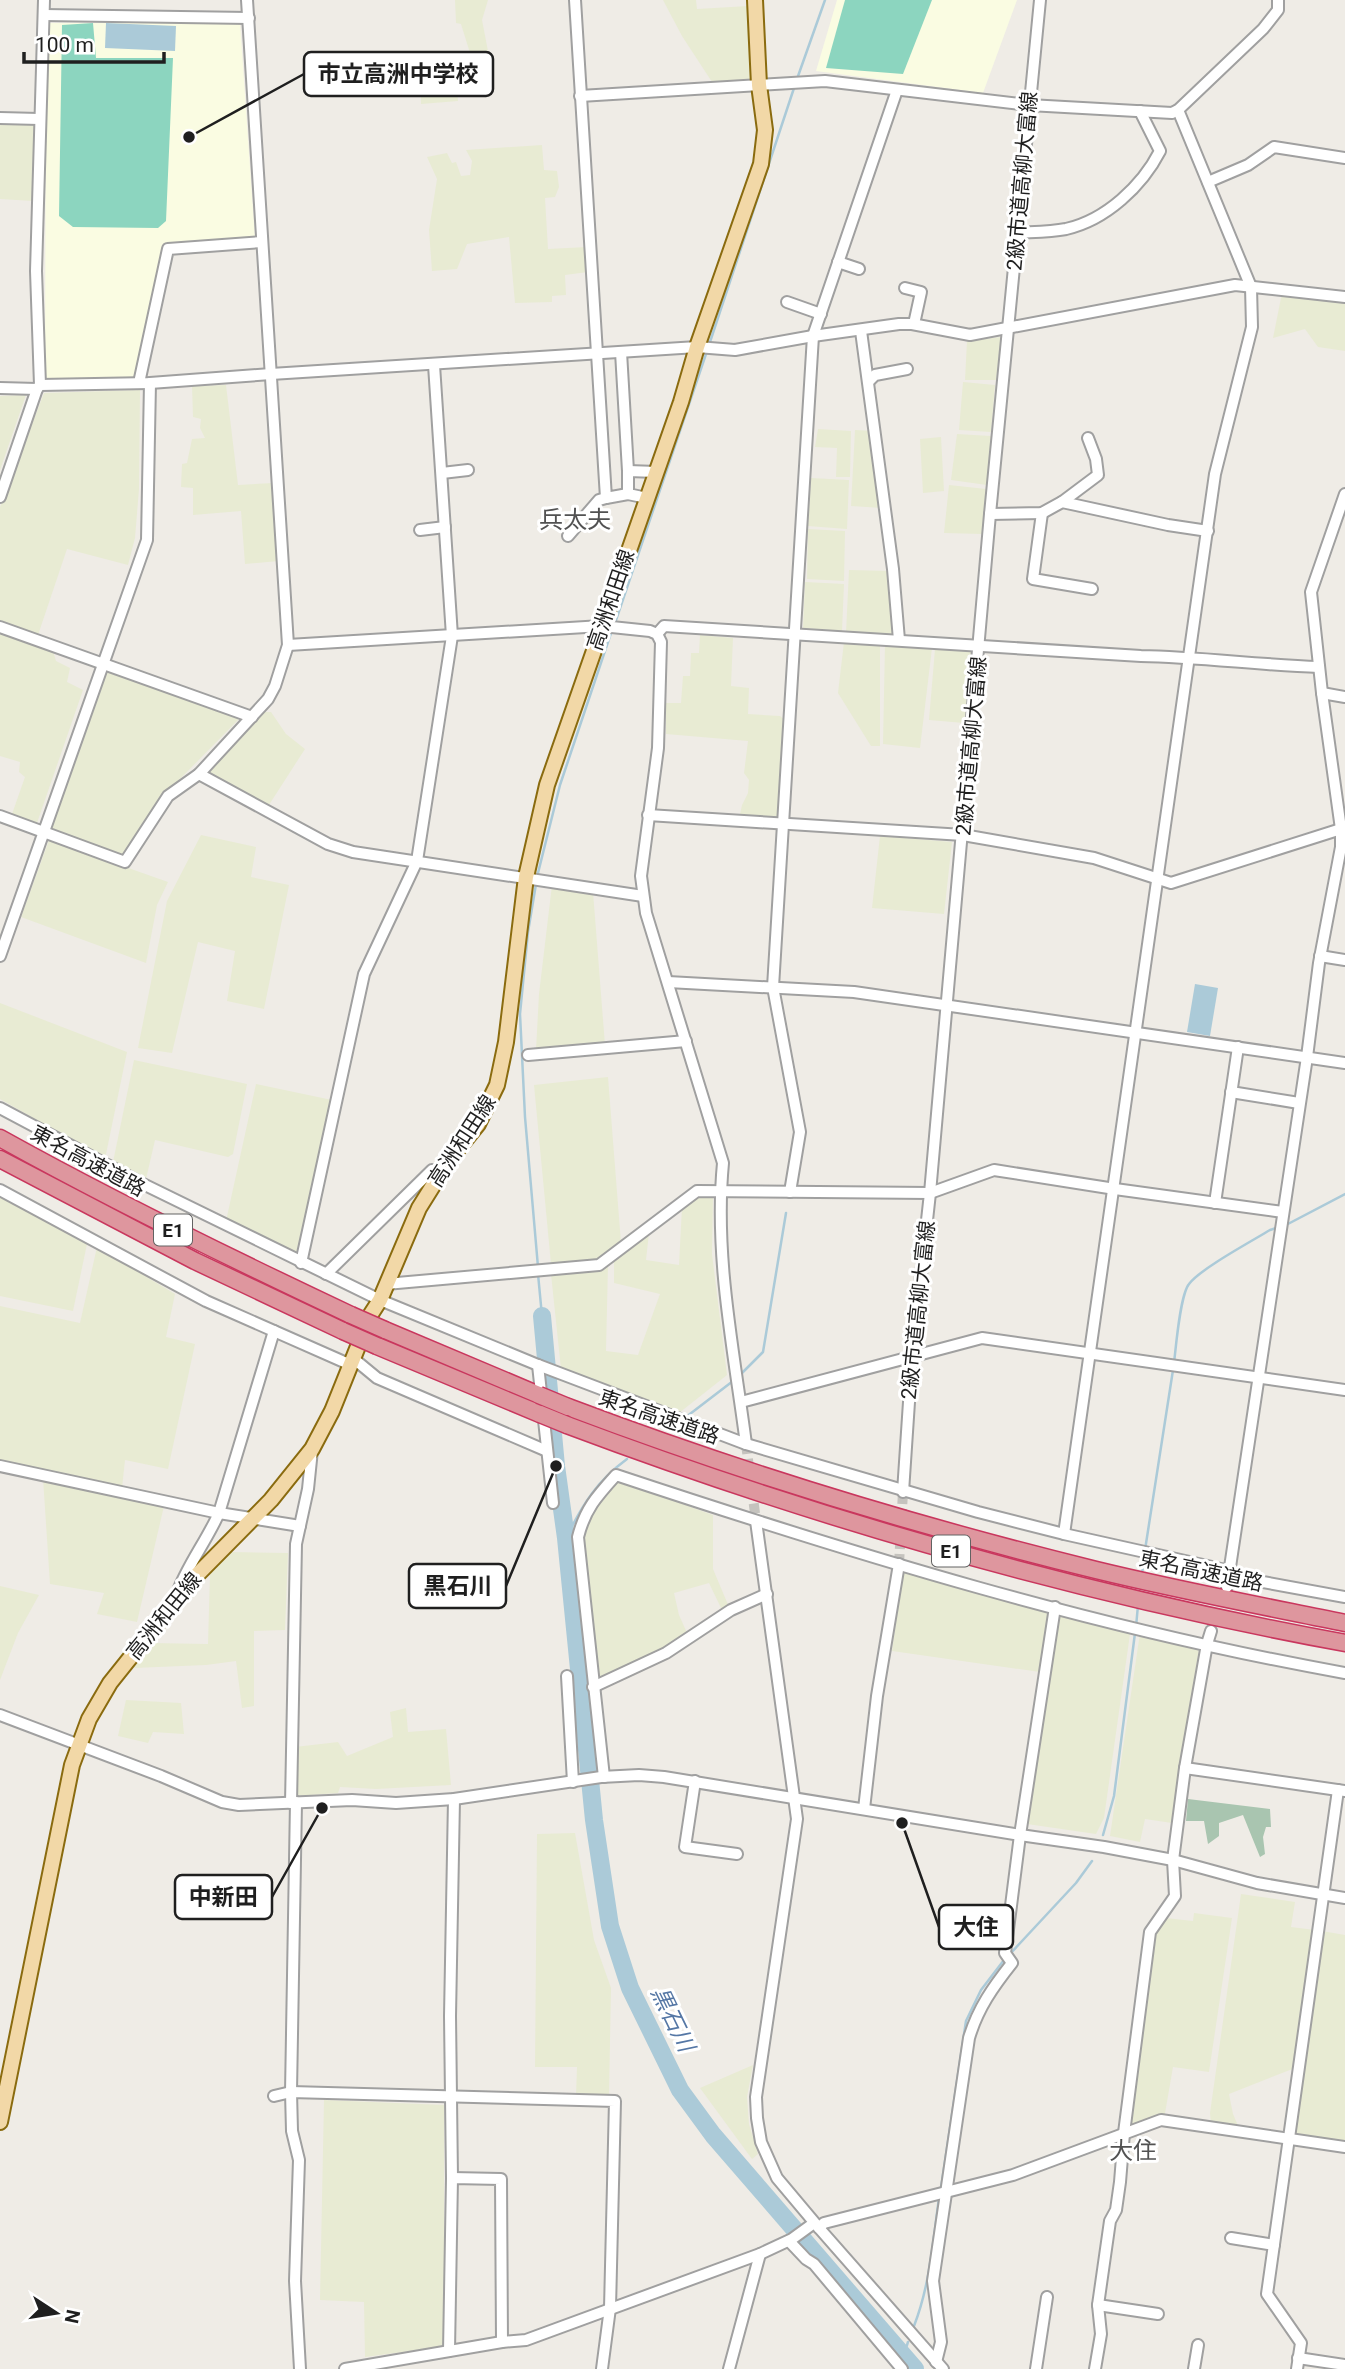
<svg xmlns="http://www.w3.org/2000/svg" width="1345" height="2369" viewBox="0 0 1345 2369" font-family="Roboto,'Noto Sans JP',sans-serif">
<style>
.education{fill:#fafce2}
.farmland{fill:#e8ebd3}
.cemetery{fill:#a9c5b0}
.pitch{fill:#8cd5bf}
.water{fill:#abcad8}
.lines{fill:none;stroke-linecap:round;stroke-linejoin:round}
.stream{stroke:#abcad8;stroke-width:2.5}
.river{stroke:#abcad8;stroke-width:18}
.minor-tunnel{stroke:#c5c3be;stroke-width:10;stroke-dasharray:10 5;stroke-linecap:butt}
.minor-casing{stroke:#a0a0a0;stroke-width:14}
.major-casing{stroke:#8a6b0f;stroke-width:18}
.highway-casing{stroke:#c9375e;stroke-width:19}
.minor{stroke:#fff;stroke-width:10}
.major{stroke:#f2d8a7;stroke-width:14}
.highway{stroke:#de969e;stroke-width:16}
.highway-bridge-casing{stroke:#c9375e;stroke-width:19;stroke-linecap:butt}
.highway-bridge{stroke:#de969e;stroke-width:16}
.labels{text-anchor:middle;stroke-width:6;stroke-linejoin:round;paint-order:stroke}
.shield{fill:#fff;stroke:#626262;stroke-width:2}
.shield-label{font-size:19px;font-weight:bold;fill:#1f1f1f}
.street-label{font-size:21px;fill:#1f1f1f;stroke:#fff}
.water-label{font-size:23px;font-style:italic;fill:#5577a5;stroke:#fff}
.quarter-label{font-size:24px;fill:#525252;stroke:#fff}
.leader{fill:none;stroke:#1f1f1f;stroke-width:2.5}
.callout-dot{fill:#1f1f1f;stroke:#fff;stroke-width:2.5}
.callout{fill:#fff;stroke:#1f1f1f;stroke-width:2.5}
.callout-label{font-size:23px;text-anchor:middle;font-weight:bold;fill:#1f1f1f}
</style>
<rect width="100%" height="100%" fill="#efece6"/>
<!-- education -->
<g class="education">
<polygon points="837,0 1017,0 983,93 816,71"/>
<polygon points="46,23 240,23 255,239 165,244 136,379 45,380"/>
</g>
<!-- farmland -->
<g class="farmland">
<polygon points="455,0 488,0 482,20 488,51 470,53 461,24 456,23"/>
<polygon points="663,0 696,0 697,9 748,6 751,82 714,85 682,36"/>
<polygon points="454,57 458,101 421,104 420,63"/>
<polygon points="0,125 35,125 36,128 34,199 33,201 0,199"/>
<polygon points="542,145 544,170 557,171 559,187 555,197 545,198 548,249 587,247 588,272 565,275 566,295 552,296 552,302 515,303 509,237 467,244 457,269 432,271 429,230 437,179 427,157 447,153 452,163 456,162 461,176 470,175 472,161 466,150"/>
<polygon points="1282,293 1345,301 1345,351 1318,347 1305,329 1273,338"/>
<polygon points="1001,337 996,380 965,380 967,341"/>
<polygon points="963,382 995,385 991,432 959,430"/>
<polygon points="226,385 238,485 273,483 279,561 245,564 241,511 193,515 193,488 181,487 182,464 187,463 192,439 205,438 200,428 201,419 193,417 192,386"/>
<polygon points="140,390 139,489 135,538 128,565 67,549 38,635 0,621 0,507 44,393"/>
<polygon points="26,395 0,470 0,396"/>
<polygon points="818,429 851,431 850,477 836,477 837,448 815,447"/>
<polygon points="855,430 873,431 882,508 851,506"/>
<polygon points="957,434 991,436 987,485 951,480"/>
<polygon points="941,437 944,491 923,493 920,439"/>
<polygon points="811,478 849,480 847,529 808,526"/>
<polygon points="949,485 986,489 982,534 944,533"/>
<polygon points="808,529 845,531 844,581 807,579"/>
<polygon points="849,570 890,571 895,636 846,633"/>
<polygon points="805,582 844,584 842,631 803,628"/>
<polygon points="0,631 53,651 56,661 70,668 67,682 83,690 37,823 12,814 25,777 19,772 20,762 0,756"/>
<polygon points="700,635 733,638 731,686 749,688 748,714 780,716 787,722 778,821 739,819 742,805 748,793 749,780 744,773 748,741 666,734 666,703 681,703 683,676 690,676 691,653 699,653"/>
<polygon points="844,642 880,646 880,746 871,746 838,693"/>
<polygon points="885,644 932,648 920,748 883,744"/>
<polygon points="935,649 972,650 964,723 929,720"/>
<polygon points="108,670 240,718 176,783 162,793 122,855 51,830"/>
<polygon points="264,712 271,712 286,734 305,749 267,808 207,775 207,771"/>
<polygon points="201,835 256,847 251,877 289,885 264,1009 227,1001 235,951 198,942 172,1053 138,1048 167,901"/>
<polygon points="880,836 952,842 944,914 872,908"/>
<polygon points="49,840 168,882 157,905 146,963 21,917"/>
<polygon points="552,885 593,892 605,1045 536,1050 539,994"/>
<polygon points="0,1003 127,1052 105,1159 0,1099"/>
<polygon points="134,1060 247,1084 233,1154 228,1157 155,1140 146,1179 113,1162"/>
<polygon points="608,1077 621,1243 596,1261 551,1264 534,1085"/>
<polygon points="256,1084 332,1100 299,1256 226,1221"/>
<polygon points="713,1194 712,1254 727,1375 679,1413 561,1369 551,1274 600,1269 608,1265 606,1351 638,1355 660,1294 614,1283 614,1262 649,1233 646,1260 679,1265 682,1207 697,1195"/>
<polygon points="0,1196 87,1244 73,1311 0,1296"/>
<polygon points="97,1247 175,1294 166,1337 195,1344 168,1469 125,1460 122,1488 0,1462 0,1306 80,1323"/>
<polygon points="43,1478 164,1506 137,1622 97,1614 104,1593 50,1584"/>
<polygon points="616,1480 713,1515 713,1569 729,1607 722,1610 709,1583 674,1593 679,1615 687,1633 664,1649 596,1680 582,1536 588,1516"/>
<polygon points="231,1552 288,1553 285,1630 254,1631 254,1706 242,1708 236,1661 206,1665 134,1668 151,1643 208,1644 210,1574"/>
<polygon points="903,1572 1050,1612 1040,1672 892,1651"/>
<polygon points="0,1586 39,1595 18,1633 0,1680"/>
<polygon points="1057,1613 1130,1634 1104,1818 1096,1834 1027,1824"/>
<polygon points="1140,1633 1199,1648 1172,1823 1145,1819 1140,1842 1110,1836"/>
<polygon points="126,1700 181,1703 184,1734 153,1732 148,1743 118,1736"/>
<polygon points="406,1708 408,1732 446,1729 451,1785 376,1789 340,1787 338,1793 297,1796 295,1793 295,1747 338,1742 347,1756 393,1737 390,1712"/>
<polygon points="575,1833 594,1940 611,1988 609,2096 576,2096 577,2067 535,2067 537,1834"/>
<polygon points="1241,1894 1295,1902 1291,1927 1315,1930 1295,2068 1229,2094 1233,2114 1239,2128 1211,2123 1210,2113"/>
<polygon points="1194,1913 1232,1918 1209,2072 1173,2067 1164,2119 1128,2128 1154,1935 1166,1918 1193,1921"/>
<polygon points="1322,1931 1345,1935 1345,2144 1293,2137"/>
<polygon points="753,2065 747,2097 749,2124 758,2154 752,2159 700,2088"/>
<polygon points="324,2100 444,2105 444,2342 440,2347 365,2357 364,2302 320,2300"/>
</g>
<!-- cemetery -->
<polygon class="cemetery" points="1188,1799 1270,1809 1271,1827 1266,1827 1263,1837 1265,1854 1260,1857 1243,1815 1219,1823 1219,1836 1208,1844 1204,1821 1186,1821"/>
<!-- pitch -->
<g class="pitch">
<polygon points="845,0 932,0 903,74 826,68"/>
<polygon points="93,23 96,58 173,58 166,221 158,228 73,227 59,216 62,25"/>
</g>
<!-- water -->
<g class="water">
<polygon points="106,23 176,26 175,51 105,48"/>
<polygon points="1195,984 1218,988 1210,1036 1187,1032"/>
</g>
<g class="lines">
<!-- stream -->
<g class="stream">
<polyline points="797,79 825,0"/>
<polyline points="709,345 795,85"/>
<polyline points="615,623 707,351"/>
<polyline points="537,877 560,785 612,630"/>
<polyline points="536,884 528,932 520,1014 525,1117 538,1267"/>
<polyline points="1286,1225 1345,1194"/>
<polyline points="538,1274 542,1316"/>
<path d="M 1174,1363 C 1176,1347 1180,1295 1189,1284 C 1200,1269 1252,1241 1270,1230 L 1276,1228"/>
<polyline points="741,1374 763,1352 786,1213"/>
<polyline points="686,1417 733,1381"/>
<path d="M 566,1538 C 583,1504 597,1481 627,1459"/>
<polyline points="1145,1550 1173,1370"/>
<polyline points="1142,1574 1144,1557"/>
<polyline points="1136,1627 1138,1605"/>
<polyline points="1103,1835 1114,1796 1135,1633"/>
<polyline points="1009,1955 1076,1883 1092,1861"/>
<polyline points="941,2188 966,2021 981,1990 1004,1960"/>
<path d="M 914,2326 C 930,2285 933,2241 939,2198"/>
<polyline points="904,2354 908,2342"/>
</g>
<!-- river -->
<polyline class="river" points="542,1316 556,1466 566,1538 594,1820 610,1926 630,1988 680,2090 713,2135 915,2369"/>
<!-- minor-tunnel -->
<g class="minor-tunnel">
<polyline points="746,1444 756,1521"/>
<polyline points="899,1564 903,1492"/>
</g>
<defs>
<g id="minor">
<polyline points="575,0 606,498 628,494"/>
<polyline points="44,15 249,18"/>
<polyline points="580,96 825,81 1029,105 1172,113 1178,110 1263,29 1278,10 1278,0"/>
<polyline points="0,118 39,119"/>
<polyline points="1208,182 1248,165 1274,147 1345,158"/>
<path d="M 1017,233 C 1033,232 1050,232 1066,229 C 1106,220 1142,186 1160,151 L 1140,111"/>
<polyline points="838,262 859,269"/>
<polyline points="905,288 921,292 914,324"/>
<polyline points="787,302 821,314"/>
<polyline points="861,331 893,569 899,640"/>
<polyline points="621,352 628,471"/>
<polyline points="869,381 875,375 907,369"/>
<polyline points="139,383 168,249 262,242"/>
<polyline points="40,385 36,271 44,0"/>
<polyline points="0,388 37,389 40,385 150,383 271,374 697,347 735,350 813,336 899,324 912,324 970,335 1235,285 1345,297"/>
<polyline points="442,473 468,470"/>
<polyline points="0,497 37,389"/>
<polyline points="647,498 628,494 628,471 657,472"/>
<polyline points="1062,502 1098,475 1096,459 1088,438"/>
<polyline points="1042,513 1033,579 1092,589"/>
<polyline points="990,514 1042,513 1062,502 1168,525 1208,531"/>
<polyline points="420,530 445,527"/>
<polyline points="568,536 599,500 606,498"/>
<polyline points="0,627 252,717"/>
<path d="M 657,634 L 664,626 L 1141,656 C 1200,657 1259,665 1319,667"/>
<path d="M 288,645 L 602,626 L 650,631 L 657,634 L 661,642 L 658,748 L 641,876 L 646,913 L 723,1163 C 714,1257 734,1351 746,1444"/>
<polyline points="1322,693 1345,697"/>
<polyline points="199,774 328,844 353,852 643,896"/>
<polyline points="648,815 963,835 1094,858 1171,883 1341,829"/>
<polyline points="0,816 125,862 168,796 199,774 268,699 275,686 288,645 247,0"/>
<polyline points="0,956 147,540 150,383"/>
<polyline points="1320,956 1345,960"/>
<polyline points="668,982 854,992 1345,1063"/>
<polyline points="528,1055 686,1041"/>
<polyline points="1231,1092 1299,1103"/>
<polyline points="0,1108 143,1184 380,1300 538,1365 746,1444 978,1512 1064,1534 1230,1571"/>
<polyline points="0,1190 206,1301 351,1365"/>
<polyline points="790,1192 800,1132 773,987 813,336 897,90"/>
<polyline points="1215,1203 1238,1047"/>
<polyline points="301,1263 364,974 417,861 452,636 434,365"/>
<polyline points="326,1274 432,1170 441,1172"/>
<polyline points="386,1284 599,1265 697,1191 930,1193 994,1170 1115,1189 1283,1212"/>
<polyline points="354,1359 377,1378 547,1451"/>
<polyline points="538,1365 553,1503"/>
<polyline points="741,1402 982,1338 1345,1390"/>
<polyline points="0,1466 219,1513 300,1526"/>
<polyline points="903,1492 912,1357 930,1193 990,514 1040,0"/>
<polyline points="756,1521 797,1819 756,2097 757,2118 761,2142 777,2178 819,2228 943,2369"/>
<polyline points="1064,1534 1215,474 1252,327 1251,287 1178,110"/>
<polyline points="1230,1576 1345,1597"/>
<polyline points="1227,1587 1307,1057 1319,963 1341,847 1341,829 1322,693 1311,592 1345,494"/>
<path d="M 176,1596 C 186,1567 206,1542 219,1513 L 274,1331"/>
<polyline points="567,1676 573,1782"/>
<polyline points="593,1687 666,1653 731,1610 767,1594"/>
<polyline points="0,1715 161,1776 222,1802 239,1805 352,1800 396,1803 454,1799 601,1777 639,1775 664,1777 1020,1835 1104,1847 1173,1860 1257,1883 1345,1898"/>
<polyline points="1185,1768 1345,1791"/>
<path d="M 604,1777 L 578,1537 C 585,1509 597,1496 616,1475 C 854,1554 1097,1629 1345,1673"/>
<polyline points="695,1781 685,1847 737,1854"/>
<polyline points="296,1802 291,2092 292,2131 299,2160 295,2281 300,2369"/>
<polyline points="291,1803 296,1544 308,1489 312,1450"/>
<polyline points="864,1809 877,1696 899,1564"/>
<polyline points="274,2096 291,2092 615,2101 610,2308 602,2369"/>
<polyline points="452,2178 450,2016 454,1799"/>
<polyline points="819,2228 824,2223 1013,2175 1161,2120 1345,2147"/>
<polyline points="1231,2238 1274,2245"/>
<polyline points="789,2241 806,2259 814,2264 902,2369"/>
<polyline points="1098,2305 1158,2314"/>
<polyline points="449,2351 452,2178 501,2179 502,2342"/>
<polyline points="1298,2358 1345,2365"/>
<path d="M 936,2362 L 941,2342 L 933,2281 L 969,2038 C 978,2008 993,1987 1012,1963 L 1005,1953 L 1020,1835 L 1055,1607"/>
<polyline points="345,2369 502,2342 526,2340 760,2254 792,2239 814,2223"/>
<polyline points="729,2369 760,2254"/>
<polyline points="1036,2369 1047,2297"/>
<polyline points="1095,2369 1101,2334 1098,2305 1110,2221 1116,2210 1120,2182 1124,2133 1150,1932 1175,1896 1173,1860 1185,1768 1207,1644 1211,1631"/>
<polyline points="1194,2369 1198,2345"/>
<polyline points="1297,2369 1301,2343 1267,2294 1338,1790"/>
</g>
<polyline id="major" points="0,2122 72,1765 89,1719 110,1683 194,1578 271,1500 312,1449 332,1411 371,1314 380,1300 419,1208 449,1160 478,1124 497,1085 506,1042 526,877 547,785 681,402 697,347 761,164 765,130 759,85 755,0"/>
<g id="highway">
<path d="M 0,1138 C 115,1202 232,1259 351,1315"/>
<polyline points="0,1159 195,1261 343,1331"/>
<polyline points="385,1330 539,1395"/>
<polyline points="377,1346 540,1414"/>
<path d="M 568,1407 C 740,1472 917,1526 1096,1570 C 1178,1590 1262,1606 1345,1623"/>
<path d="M 567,1425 C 820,1520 1080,1594 1345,1643"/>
</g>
</defs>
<!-- minor casing -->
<use href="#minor" class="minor-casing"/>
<!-- major casing -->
<use href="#major" class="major-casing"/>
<!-- highway casing -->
<use href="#highway" class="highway-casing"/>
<!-- minor -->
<use href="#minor" class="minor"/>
<!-- major -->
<use href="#major" class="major"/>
<!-- highway -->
<use href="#highway" class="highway"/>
<defs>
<g id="highway-bridge">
<polyline points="351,1315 385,1330"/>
<polyline points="343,1331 377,1346"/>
<polyline points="539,1395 568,1407"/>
<polyline points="540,1414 567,1425"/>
</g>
</defs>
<!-- highway-bridge casing -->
<use href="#highway-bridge" class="highway-bridge-casing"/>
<!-- highway-bridge -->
<use href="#highway-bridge" class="highway-bridge"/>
</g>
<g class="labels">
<!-- shield labels -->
<g class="shield">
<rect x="154" y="1214.5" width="38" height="31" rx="5"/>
<rect x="932" y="1535.5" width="38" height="31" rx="5"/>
</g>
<g class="shield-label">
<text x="173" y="1237">E1</text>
<text x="951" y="1558">E1</text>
</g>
<!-- street labels -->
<g class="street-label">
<text transform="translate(1022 181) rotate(-85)" y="7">2級市道高柳大富線</text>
<text transform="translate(611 600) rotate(-71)" y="7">高洲和田線</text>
<text transform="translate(971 746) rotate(-85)" y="7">2級市道高柳大富線</text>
<text transform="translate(462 1141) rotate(-57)" y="7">高洲和田線</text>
<text transform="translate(88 1161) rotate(28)" y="7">東名高速道路</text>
<text transform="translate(918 1310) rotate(-84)" y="7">2級市道高柳大富線</text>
<text transform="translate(659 1417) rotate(19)" y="7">東名高速道路</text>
<text transform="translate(1201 1571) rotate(12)" y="7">東名高速道路</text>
<text transform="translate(164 1616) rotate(-51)" y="7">高洲和田線</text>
</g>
<!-- water labels -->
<g class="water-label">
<text transform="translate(673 2019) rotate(64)" y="8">黒石川</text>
</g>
<!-- quarter labels -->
<g class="quarter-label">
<text x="575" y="528">兵太夫</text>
<text x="1133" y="2159">大住</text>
</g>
</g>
<!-- callouts -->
<path class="leader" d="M189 137L304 74M556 1466L506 1586M322 1808L272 1897M902 1823L939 1927"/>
<g class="callout-dot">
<circle cx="189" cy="137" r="7"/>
<circle cx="556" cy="1466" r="7"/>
<circle cx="322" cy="1808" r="7"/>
<circle cx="902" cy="1823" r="7"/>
</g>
<g class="callout">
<rect x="304" y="52" width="189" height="44" rx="7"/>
<rect x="409" y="1564" width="97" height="44" rx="7"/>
<rect x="175" y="1875" width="97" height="44" rx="7"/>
<rect x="939" y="1905" width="74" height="44" rx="7"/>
</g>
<g class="callout-label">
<text x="398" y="82">市立高洲中学校</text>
<text x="458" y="1594">黒石川</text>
<text x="223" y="1905">中新田</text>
<text x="976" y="1935">大住</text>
</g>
<!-- north arrow -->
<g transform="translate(56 2313) rotate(102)" stroke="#ffffff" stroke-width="5" paint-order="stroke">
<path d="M0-5L12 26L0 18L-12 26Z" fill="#1f1f1f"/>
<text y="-10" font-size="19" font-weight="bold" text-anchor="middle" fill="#1f1f1f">N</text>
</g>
<!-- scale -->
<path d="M24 52v10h140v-10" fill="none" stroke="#1f1f1f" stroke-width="3.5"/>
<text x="35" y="52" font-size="21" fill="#1f1f1f" stroke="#ffffff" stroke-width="5" paint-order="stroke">100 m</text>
</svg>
